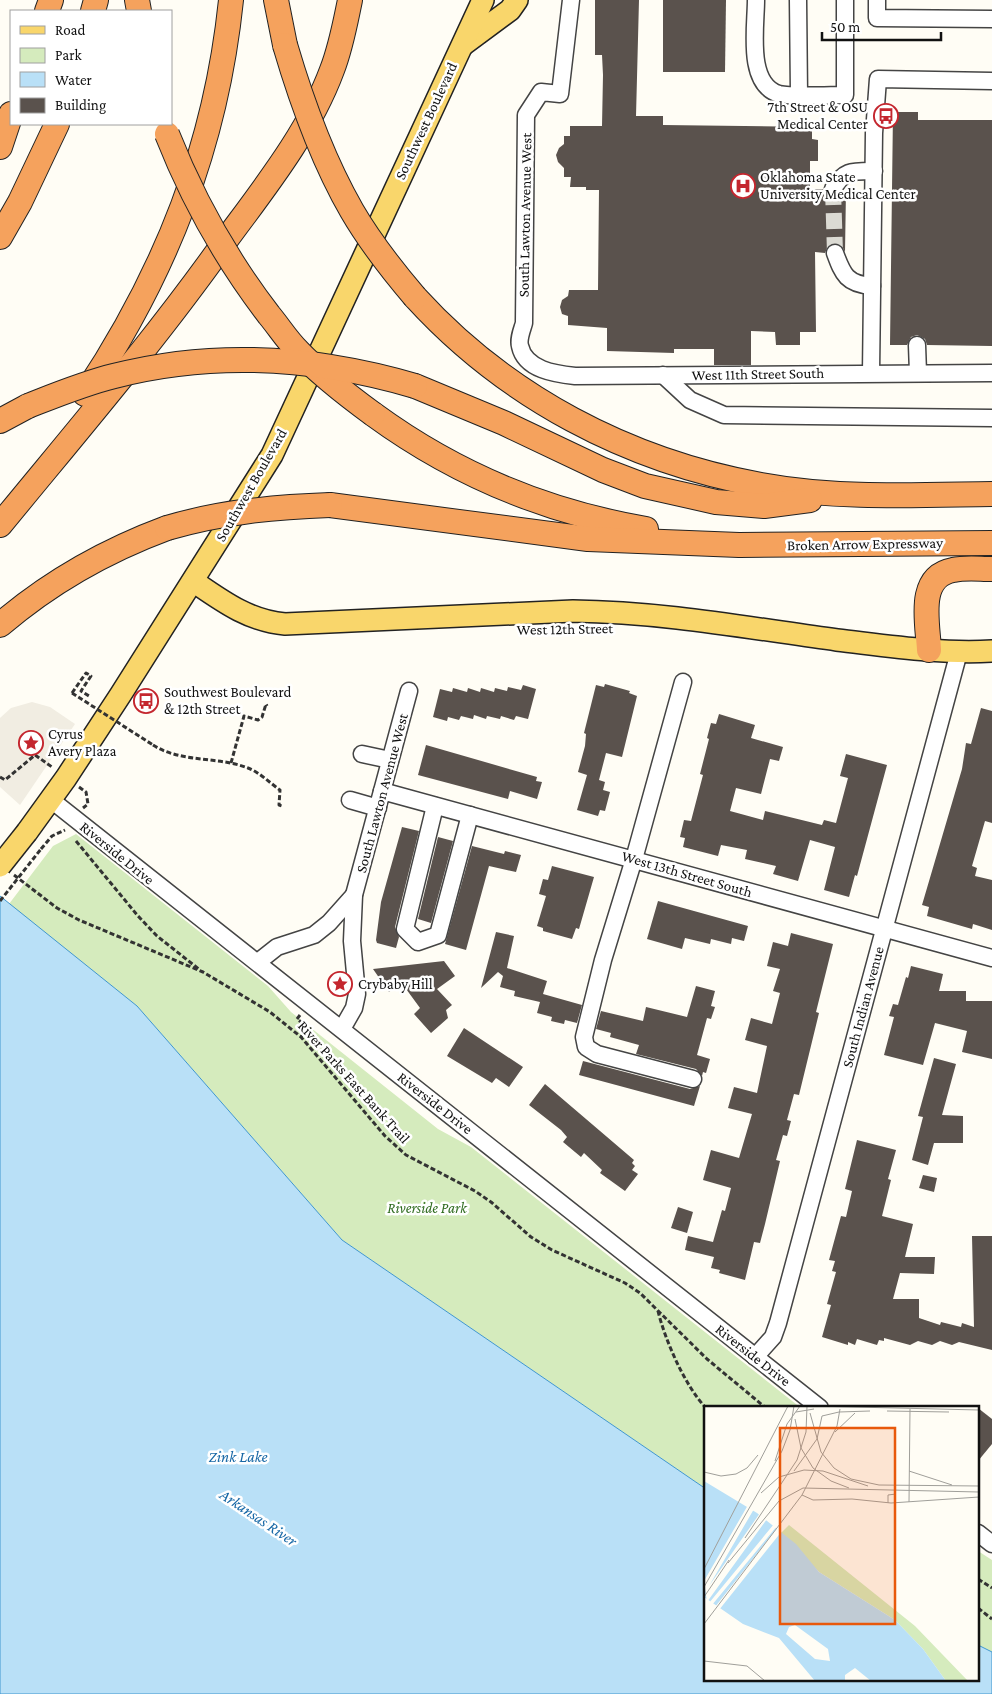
<svg xmlns="http://www.w3.org/2000/svg" width="992" height="1694" viewBox="0 0 992 1694" font-family="'Crimson Pro',serif">
<style>
.green{fill:#d5ebbd}
.plaza{fill:#f1ede2}
.water{fill:#b9e0f7;stroke:#3f96cf}
.building{fill:#5a524d}
.lines{fill:none;stroke-linecap:round;stroke-linejoin:round}
.minor-tunnel{stroke:#dbdad3;stroke-width:16;stroke-dasharray:16 8;stroke-linecap:butt}
.minor-casing{stroke:#444;stroke-width:19}
.major-casing{stroke:#222;stroke-width:24}
.highway-casing{stroke:#222;stroke-width:26}
.path{stroke:#333;stroke-width:3;stroke-dasharray:5 2.5;stroke-linecap:butt}
.minor{stroke:#fff;stroke-width:16}
.major{stroke:#f9d66b;stroke-width:21}
.highway{stroke:#f5a25d;stroke-width:24}
.major-bridge-casing{stroke:#222;stroke-width:24;stroke-linecap:butt}
.highway-bridge-casing{stroke:#222;stroke-width:26;stroke-linecap:butt}
.path-bridge{stroke:#333;stroke-width:3;stroke-dasharray:5 2.5;stroke-linecap:butt}
.major-bridge{stroke:#f9d66b;stroke-width:21}
.highway-bridge{stroke:#f5a25d;stroke-width:24}
.labels{text-anchor:middle;stroke-width:5;stroke-linejoin:round;paint-order:stroke}
.poi-label{font-size:15px;fill:#111;stroke:#fff;text-anchor:start}
.street-label{font-size:15px;fill:#111;stroke:#fff}
.park-label{font-size:15px;font-style:italic;fill:#2f6b1f;stroke:#fff}
.water-label{font-size:16px;font-style:italic;fill:#1768a6;stroke:#fff}
.inset-road{fill:none;stroke:#a09f9a;stroke-width:1}
.view{fill:#e8590c;fill-opacity:0.15;stroke:#e8590c;stroke-width:2.5}
.inset-edge{fill:none;stroke:#111;stroke-width:2.5}
</style>
<rect width="100%" height="100%" fill="#fffdf5"/>
<!-- green -->
<g class="green">
<polygon points="76,834 268,986 291,1012 438,1129 471,1147 801,1408 706,1408 706,1489 342,1240 137,1006 9,904 53,846"/>
<polygon points="978,1551 992,1560 992,1652 978,1645"/>
</g>
<!-- plaza -->
<polygon class="plaza" points="32,702 50,707 75,724 20,805 0,787 0,718 11,708"/>
<!-- water -->
<polygon class="water" points="0,896 137,1006 342,1240 706,1489 706,1680 978,1680 978,1645 992,1652 992,1694 0,1694"/>
<!-- building -->
<g class="building">
<polygon points="595,0 639,0 636,116 663,116 663,125 812,127 812,139 818,140 818,161 810,161 810,189 823,189 827,197 833,199 838,198 846,190 845,252 842,246 836,243 828,246 825,253 815,252 816,332 800,332 800,345 776,345 775,332 751,331 751,365 714,365 714,349 674,349 674,353 607,351 607,328 568,325 568,316 562,314 560,307 562,300 568,296 569,290 598,290 599,190 586,190 586,187 570,187 571,177 564,177 564,168 558,162 556,155 559,148 564,144 564,136 570,136 570,126 602,126 603,75 602,55 595,55"/>
<polygon points="663,0 726,0 725,72 663,72"/>
<polygon points="893,112 918,112 918,120 992,120 992,346 927,345 925,339 917,335 911,337 907,345 890,345"/>
<polygon points="605,684 630,691 629,693 637,696 622,757 606,753 599,780 605,782 603,790 610,792 605,811 600,810 598,816 577,810 587,775 578,772 585,746 586,734 584,733 596,685 604,687"/>
<polygon points="523,685 536,689 528,719 516,716 514,720 501,716 500,719 487,716 486,719 474,715 473,719 461,716 459,720 448,717 447,721 433,717 440,689 452,692 453,688 467,692 468,688 480,692 481,688 494,692 495,688 507,691 508,687 521,690"/>
<polygon points="981,708 992,711 992,823 985,821 972,866 977,868 975,876 992,880 992,930 973,924 972,929 927,916 929,907 922,905 962,769 966,743 971,744"/>
<polygon points="719,714 755,725 751,738 783,747 779,761 770,759 761,794 736,788 730,811 763,820 765,811 822,825 824,820 836,823 848,778 840,776 846,754 887,765 857,876 855,875 849,897 824,890 835,847 810,840 798,881 773,874 776,866 745,859 747,850 721,845 718,856 683,847 685,838 680,837 684,820 691,821 703,775 700,774 709,739 707,738 711,723 716,724"/>
<polygon points="426,745 537,777 536,781 542,782 537,799 510,791 508,799 418,775"/>
<polygon points="402,827 419,831 395,927 399,937 396,948 377,943 376,940 381,902"/>
<polygon points="438,837 453,841 431,923 418,919"/>
<polygon points="472,846 504,854 505,851 521,855 516,872 489,866 466,950 445,944"/>
<polygon points="552,866 594,877 579,929 576,928 572,939 543,931 543,928 537,926 546,896 539,894 543,879 548,880"/>
<polygon points="658,901 748,926 744,941 732,938 731,944 711,939 710,944 685,938 682,949 647,939"/>
<polygon points="496,932 514,936 507,968 547,981 543,994 582,1005 577,1023 565,1020 564,1024 551,1021 552,1017 537,1013 540,1002 514,996 515,991 500,987 503,976 498,972 481,988"/>
<polygon points="791,933 833,944 816,1012 819,1013 799,1095 794,1094 787,1120 791,1121 787,1136 783,1135 776,1160 780,1161 765,1224 760,1243 754,1242 745,1280 719,1273 720,1270 711,1268 714,1257 685,1250 688,1236 713,1242 722,1210 725,1211 731,1188 703,1180 711,1150 739,1158 752,1114 728,1108 734,1087 757,1093 767,1046 745,1040 751,1018 772,1024 780,993 773,991 780,969 767,966 773,942 788,946"/>
<polygon points="444,961 455,976 437,989 452,1005 446,1010 448,1018 431,1033 414,1014 420,1008 401,982 389,992 373,969"/>
<polygon points="911,966 943,974 939,991 966,991 966,1001 992,1001 992,1059 962,1052 967,1031 935,1023 923,1065 884,1055 894,1017 889,1016 893,1004 898,1005 906,977 908,978"/>
<polygon points="696,986 715,991 711,1006 715,1007 711,1019 707,1018 697,1055 710,1059 706,1073 703,1072 702,1076 696,1069 636,1054 639,1045 610,1037 611,1033 596,1029 601,1011 643,1021 646,1007 687,1017"/>
<polygon points="464,1028 523,1067 509,1087 496,1078 492,1083 447,1056"/>
<polygon points="934,1058 956,1064 942,1115 963,1116 963,1143 934,1143 928,1165 912,1160 923,1117 918,1116"/>
<polygon points="583,1061 690,1089 700,1086 694,1106 579,1075"/>
<polygon points="545,1084 634,1160 632,1163 635,1166 632,1170 638,1174 625,1191 600,1173 602,1170 584,1153 581,1157 563,1142 567,1137 561,1130 529,1105"/>
<polygon points="857,1140 896,1150 888,1179 891,1180 882,1216 913,1224 905,1257 935,1257 934,1274 900,1273 893,1299 919,1299 919,1318 940,1325 941,1322 961,1327 962,1323 974,1327 972,1236 992,1236 992,1350 959,1342 952,1345 940,1341 932,1345 918,1341 910,1345 884,1338 884,1341 879,1340 877,1345 857,1339 855,1345 848,1342 848,1345 822,1337 831,1305 827,1304 836,1272 832,1271 835,1261 829,1260 841,1216 846,1217 852,1191 845,1189"/>
<polygon points="923,1175 937,1178 934,1192 919,1188"/>
<polygon points="678,1207 693,1212 687,1233 671,1228"/>
<polygon points="978,1408 992,1419 992,1444 978,1461"/>
</g>
<g class="lines">
<!-- minor-tunnel -->
<polyline class="minor-tunnel" points="833,189 835,253"/>
<defs>
<g id="minor">
<path d="M 571,0 L 560,94 L 541,92 L 526,115 L 524,323 C 522,330 518,339 520,346 C 525,370 556,374 575,376 L 992,373"/>
<path d="M 756,0 C 756,27 746,84 779,94 C 790,97 831,95 845,95 L 845,0"/>
<polyline points="798,0 799,94"/>
<polyline points="877,0 877,18 992,19"/>
<path d="M 833,189 C 844,170 852,171 874,171"/>
<path d="M 835,253 C 843,275 847,284 872,286"/>
<polyline points="917,345 918,373"/>
<polyline points="871,373 874,133 878,79 992,81"/>
<polyline points="663,375 690,400 724,415 992,418"/>
<polyline points="683,682 634,859 603,960 584,1037 586,1047 597,1054 693,1079"/>
<polyline points="362,754 390,760"/>
<polyline points="382,791 992,958"/>
<polyline points="50,799 820,1408"/>
<polyline points="350,800 378,808"/>
<polyline points="435,806 405,929 418,942 438,935 470,815"/>
<polyline points="258,962 277,947 314,935 329,923 354,895"/>
<polyline points="342,1029 354,1008 357,994 352,941 354,895 409,691"/>
<polyline points="755,1357 773,1337 778,1323 959,652"/>
<polyline points="978,1533 992,1544"/>
</g>
<g id="major">
<polyline points="464,44 510,10 517,0"/>
<path d="M 193,581 C 222,601 249,621 285,624 L 573,611 C 662,612 749,628 837,640 C 889,646 940,654 992,651"/>
<polyline points="27,832 66,778 121,694 272,455 483,0"/>
</g>
<g id="highway">
<polyline points="137,0 139,11"/>
<polyline points="276,0 285,45"/>
<polyline points="47,11 51,0"/>
<polyline points="93,11 96,0"/>
<polyline points="0,147 11,114"/>
<polyline points="0,237 20,202 57,124"/>
<path d="M 415,297 C 506,397 628,461 761,485 C 837,499 916,495 992,494"/>
<polyline points="415,386 504,423 603,470 645,486 716,502 764,506 810,500"/>
<path d="M 85,394 C 166,272 216,146 231,0"/>
<path d="M 373,414 C 455,474 546,512 646,529"/>
<polyline points="0,421 28,406"/>
<polyline points="330,505 588,539 739,545 992,543"/>
<path d="M 0,525 C 77,431 156,339 226,240 C 265,187 309,132 332,70 C 341,47 345,24 350,0"/>
<path d="M 0,625 C 50,582 105,551 167,528"/>
<path d="M 929,650 C 928,624 916,577 953,570 C 966,567 979,569 992,569"/>
</g>
</defs>
<!-- minor casing -->
<use href="#minor" class="minor-casing"/>
<!-- major casing -->
<use href="#major" class="major-casing"/>
<!-- highway casing -->
<use href="#highway" class="highway-casing"/>
<!-- path -->
<g class="path">
<polyline points="72,693 86,673 91,676 81,691 89,696"/>
<path d="M 153,745 C 181,763 217,756 248,768 C 259,772 270,783 280,790 L 279,805 L 282,806"/>
<polyline points="231,763 244,716 258,720 262,717 266,704 267,706"/>
<polyline points="0,777 5,780 35,755 52,767"/>
<polyline points="79,787 86,792 88,804 83,808"/>
<polyline points="76,841 138,916 157,936 200,970"/>
<polyline points="41,849 52,836 65,830"/>
<polyline points="14,875 57,908 79,920 203,972 270,1012 301,1037 385,1136 406,1155 475,1191 491,1202 531,1237 552,1250 625,1283 640,1293 707,1359 766,1408"/>
<polyline points="300,1015 297,1019 309,1028 301,1037"/>
<path d="M 658,1311 C 665,1340 685,1386 706,1408"/>
<polyline points="978,1579 992,1588"/>
<polyline points="978,1608 992,1619"/>
</g>
<!-- minor -->
<use href="#minor" class="minor"/>
<!-- major -->
<use href="#major" class="major"/>
<!-- highway -->
<use href="#highway" class="highway"/>
<defs>
<polyline id="major-bridge" points="0,866 27,832"/>
<g id="highway-bridge">
<path d="M 285,45 C 302,103 322,159 352,211 C 370,242 392,270 415,297"/>
<path d="M 167,134 C 193,200 226,259 269,315 C 279,327 287,340 298,351 C 320,374 347,395 373,414"/>
<path d="M 28,406 C 56,395 85,383 114,376 C 215,350 316,357 415,386"/>
<path d="M 167,528 C 221,512 274,507 330,505"/>
</g>
</defs>
<!-- major-bridge casing -->
<use href="#major-bridge" class="major-bridge-casing"/>
<!-- highway-bridge casing -->
<use href="#highway-bridge" class="highway-bridge-casing"/>
<!-- path-bridge -->
<g class="path-bridge">
<polyline points="72,693 153,745"/>
<polyline points="0,901 41,849"/>
</g>
<!-- major-bridge -->
<use href="#major-bridge" class="major-bridge"/>
<!-- highway-bridge -->
<use href="#highway-bridge" class="highway-bridge"/>
</g>
<!-- icons -->
<defs>
<symbol id="bus-ring" viewBox="-11 -11 22 22"><circle r="9.5" fill="#fff" stroke="#c4262e" stroke-width="1.5"/><path d="M-5-6H5V4H4V6H2V4H-2V6H-4V4H-5ZM-3.5-4V0h7V-4ZM-3.5 1.2v1.5H-2V1.2ZM2 1.2v1.5H3.5V1.2Z" fill="#c4262e"/></symbol>
<symbol id="hospital-ring" viewBox="-11 -11 22 22"><circle r="9.5" fill="#fff" stroke="#c4262e" stroke-width="1.5"/><path d="M-5-5h3v3.5h4V-5h3V5h-3V1.5h-4V5h-3Z" fill="#c4262e"/></symbol>
<symbol id="sight-ring" viewBox="-11 -11 22 22"><circle r="9.5" fill="#fff" stroke="#c4262e" stroke-width="1.5"/><path d="M0-6L1.8-2.2L6-1.7L2.9 1.2L3.7 5.4L0 3.3L-3.7 5.4L-2.9 1.2L-6-1.7L-1.8-2.2Z" fill="#c4262e"/></symbol>
</defs>
<g fill-rule="evenodd">
<use href="#bus-ring" x="872" y="102" width="28" height="28"/>
<use href="#hospital-ring" x="729" y="172" width="28" height="28"/>
<use href="#bus-ring" x="132" y="687" width="28" height="28"/>
<use href="#sight-ring" x="17" y="729" width="28" height="28"/>
<use href="#sight-ring" x="326" y="970" width="28" height="28"/>
</g>
<g class="labels">
<!-- poi labels -->
<g class="poi-label">
<text x="868" y="112" text-anchor="end">7th Street &amp; OSU<tspan x="868" dy="17">Medical Center</tspan></text>
<text x="760" y="182">Oklahoma State<tspan x="760" dy="17">University Medical Center</tspan></text>
<text x="164" y="697">Southwest Boulevard<tspan x="164" dy="17">&amp; 12th Street</tspan></text>
<text x="48" y="739">Cyrus<tspan x="48" dy="17">Avery Plaza</tspan></text>
<text x="358" y="989">Crybaby Hill</text>
</g>
<!-- street labels -->
<g class="street-label">
<text transform="translate(426 121) rotate(-65)" y="5">Southwest Boulevard</text>
<text transform="translate(525 215) rotate(-89)" y="5">South Lawton Avenue West</text>
<text transform="translate(758 374) rotate(-1)" y="5">West 11th Street South</text>
<text transform="translate(251 485) rotate(-60)" y="5">Southwest Boulevard</text>
<text transform="translate(865 544) rotate(-1)" y="5">Broken Arrow Expressway</text>
<text transform="translate(565 629) rotate(-1)" y="5">West 12th Street</text>
<text transform="translate(382 793) rotate(-75)" y="5">South Lawton Avenue West</text>
<text transform="translate(117 853) rotate(39)" y="5">Riverside Drive</text>
<text transform="translate(687 874) rotate(16)" y="5">West 13th Street South</text>
<text transform="translate(863 1007) rotate(-75)" y="5">South Indian Avenue</text>
<text transform="translate(354 1082) rotate(48)" y="5">River Parks East Bank Trail</text>
<text transform="translate(435 1103) rotate(38)" y="5">Riverside Drive</text>
<text transform="translate(753 1355) rotate(38)" y="5">Riverside Drive</text>
</g>
<!-- park labels -->
<g class="park-label">
<text x="427" y="1213">Riverside Park</text>
</g>
<!-- water labels -->
<g class="water-label">
<text x="238" y="1462">Zink Lake</text>
<text transform="translate(259 1517) rotate(34)" y="6">Arkansas River</text>
</g>
</g>
<!-- overview -->
<g transform="translate(704 1406)">
<rect width="275" height="275" fill="#fffdf5"/>
<path d="M 85,119 L 211,220 L 264,275 L 242,275 L 219,243 L 191,214 L 115,166 L 77,127 Z" fill="#d5ebbd"/>
<path d="M 0,75 L 53,107 L 92,138 L 115,166 L 191,214 L 219,243 L 242,275 L 167,275 L 151,262 L 141,269 L 141,275 L 111,275 L 75,232 L 39,218 L 0,191 ZM 91,219 L 124,243 L 126,255 L 111,253 L 82,228 L 85,221 Z" fill="#b9e0f7" fill-rule="evenodd"/>
<path d="M 44,99 L 50,103 L 5,180 L 56,107 L 63,113 L 3,196 L 0,175 ZM 70,118 L 73,120 L 8,199 L 5,197 ZM 74,121 L 78,125 L 15,204 L 11,201 Z" fill="#fffdf5"/>
<path class="inset-road" d="M 108,0 L 275,4M 183,5 L 245,6M 92,6 L 110,3M 135,6 L 166,5M 106,7 L 117,46 L 130,62 L 147,73 L 175,79 L 275,80M 91,13 L 97,42 L 109,62 L 127,75 L 145,82M 131,26 L 151,7M 71,55 L 83,18 L 96,0M 90,65 L 113,33 L 118,10 L 135,6M 205,65 L 248,79M 0,66 L 17,70 L 32,68 L 43,62 L 54,49M 57,87 L 75,71 L 100,64 L 119,65 L 164,80M 98,89 L 109,94 L 148,93 L 187,97 L 275,91M 205,96 L 206,3M 184,97 L 184,89 L 192,88M 41,132 L 93,54 L 102,26 L 103,0M 24,157 L 75,95 L 99,82 L 275,86M 0,163 L 84,0M 0,181 L 78,45 L 86,24 L 90,0M 0,191 L 25,154M 0,218 L 98,89 L 133,20 L 136,3M 0,255 L 43,260 L 61,275"/>
<path class="view" d="M 76,22 L 191,22 L 191,218 L 76,218 Z"/>
<rect width="275" height="275" class="inset-edge"/>
</g>
<!-- legend -->
<rect x="10" y="10" width="162" height="115" fill="#ffffff" stroke="#a0a0a0"/>
<rect x="20" y="26" width="25" height="8" fill="#f9d66b" stroke="#a0a0a0"/>
<text x="55" y="35" font-size="15" fill="#111111">Road</text>
<rect x="20" y="48" width="25" height="15" fill="#d5ebbd" stroke="#a0a0a0"/>
<text x="55" y="60" font-size="15" fill="#111111">Park</text>
<rect x="20" y="72" width="25" height="15" fill="#b9e0f7" stroke="#a0a0a0"/>
<text x="55" y="85" font-size="15" fill="#111111">Water</text>
<rect x="20" y="98" width="25" height="15" fill="#5a524d" stroke="#a0a0a0"/>
<text x="55" y="110" font-size="15" fill="#111111">Building</text>
<!-- scale -->
<path d="M822 32v8h119v-8" fill="none" stroke="#111111" stroke-width="2.5"/>
<text x="830" y="32" font-size="15" fill="#111111" stroke="#ffffff" stroke-width="4" paint-order="stroke">50 m</text>
</svg>
